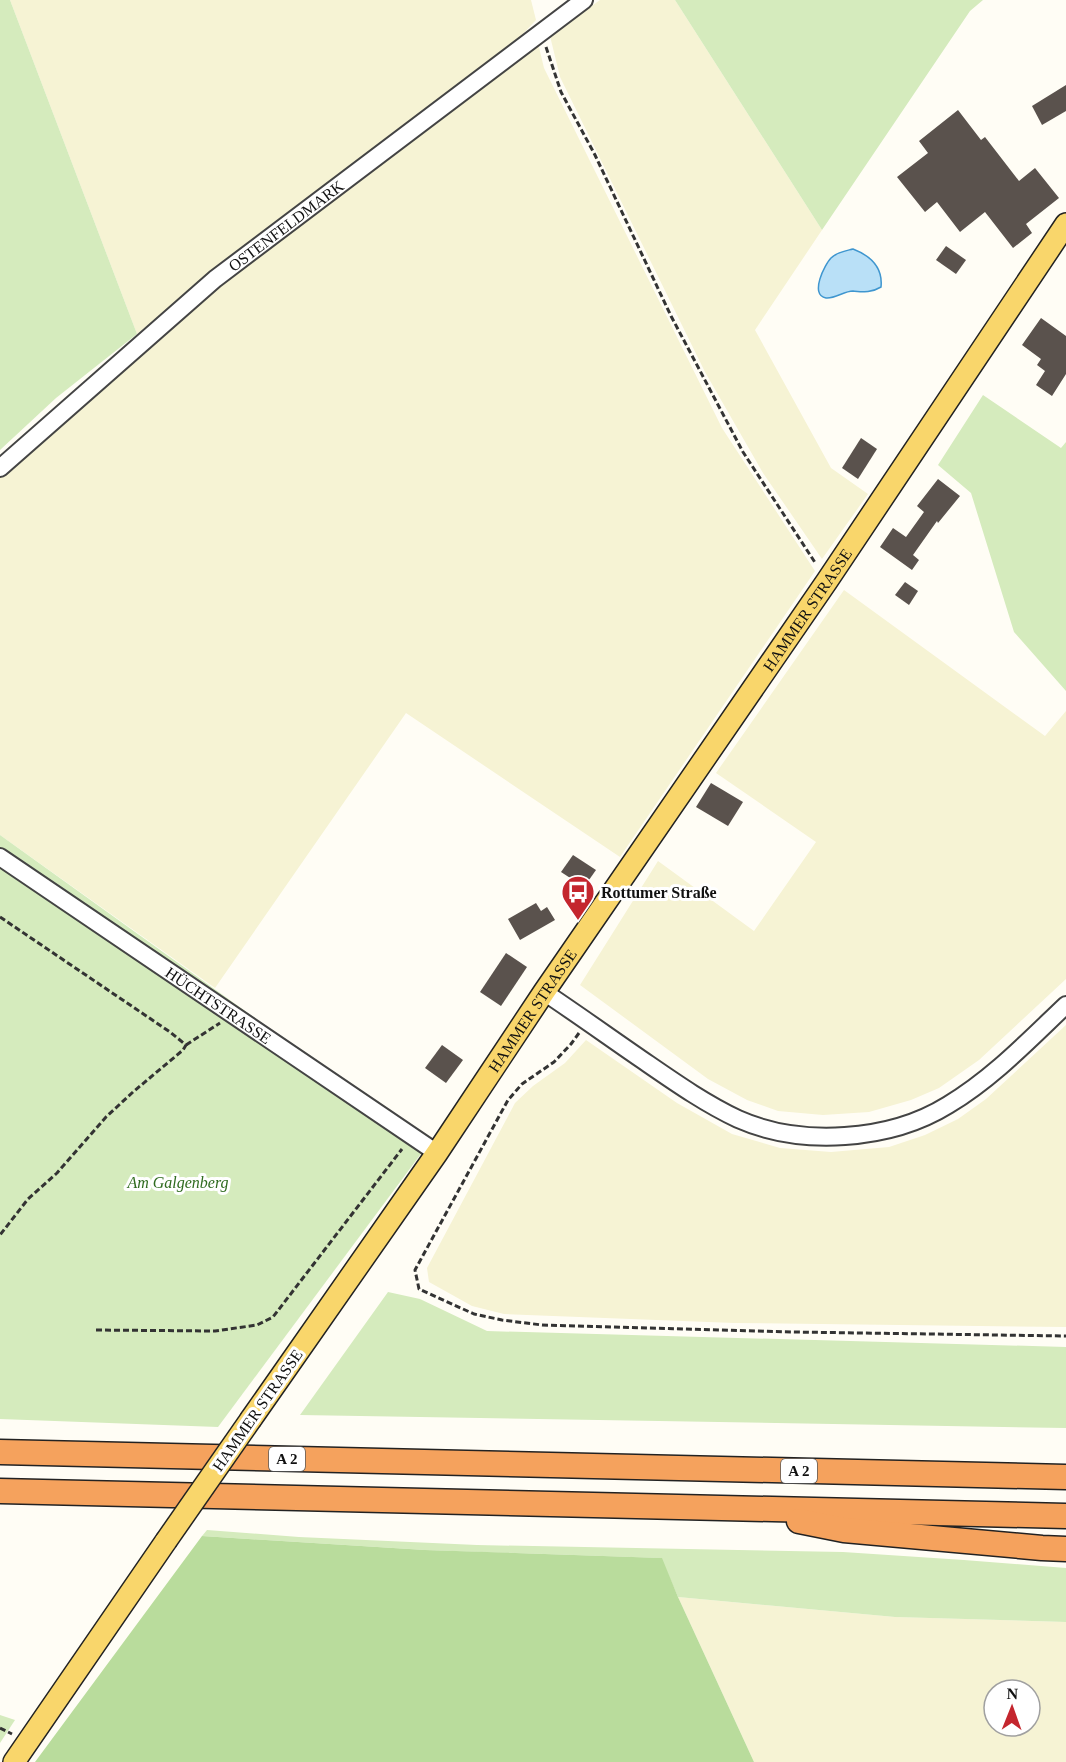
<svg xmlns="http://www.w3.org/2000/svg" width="1066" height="1762" viewBox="0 0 1066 1762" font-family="Georgia,serif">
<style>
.farmland{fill:#f6f3d4;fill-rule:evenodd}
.green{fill:#d5ebbd}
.forest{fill:#b9dc9c}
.water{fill:#b9e0f7;stroke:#3f96cf;stroke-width:1.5}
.building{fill:#5a524d}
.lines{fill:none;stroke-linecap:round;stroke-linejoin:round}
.minor-casing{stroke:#444;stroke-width:20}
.major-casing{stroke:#222;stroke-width:24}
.highway-casing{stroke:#222;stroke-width:27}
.path{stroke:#333;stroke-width:3;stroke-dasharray:6 3;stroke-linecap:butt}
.minor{stroke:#fff;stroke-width:16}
.major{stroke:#f9d66b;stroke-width:21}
.highway{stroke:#f5a25d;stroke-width:24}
.major-bridge-casing{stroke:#222;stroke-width:24;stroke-linecap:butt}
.major-bridge{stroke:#f9d66b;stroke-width:21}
.labels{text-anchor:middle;stroke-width:6;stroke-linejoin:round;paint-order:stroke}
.shield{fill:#fff;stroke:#585858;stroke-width:1.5}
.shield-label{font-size:15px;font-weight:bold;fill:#111}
.street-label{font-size:16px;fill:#111;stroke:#fff}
.poi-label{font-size:16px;font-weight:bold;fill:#111;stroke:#fff;text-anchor:start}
.park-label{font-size:16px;font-style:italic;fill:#2f6b1f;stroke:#fff}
</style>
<rect width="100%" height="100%" fill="#fffdf5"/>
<!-- farmland -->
<g class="farmland">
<polygon points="10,0 531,0 536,20 522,35 263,232 137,334"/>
<polygon points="600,0 675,0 822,230 755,330 831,468 868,494 822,559 763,473 705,372 560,77 550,36"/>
<polygon points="538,43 544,68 722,428 815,571 620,857 406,713 215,988 0,835 0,477 217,283"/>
<polygon points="844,590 1045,736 1066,711 1066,979 979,1060 939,1088 911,1100 869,1112 823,1115 778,1111 747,1100 708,1079 580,985 658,861 754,931 816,842 716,773"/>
<polygon points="1066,1025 1066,1327 734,1323 504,1314 472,1306 429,1282 427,1268 515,1103 533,1086 565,1063 586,1040 677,1103 732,1134 780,1148 831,1152 889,1147 925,1135 958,1119 986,1099"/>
<path d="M 678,1597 L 895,1617 L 1066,1622 L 1066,1762 L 754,1762 ZM 994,1690 L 1030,1690 L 1030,1726 L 994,1726 Z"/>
</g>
<!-- green -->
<g class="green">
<polygon points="0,0 10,0 137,334 56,398 0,450"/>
<polygon points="675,0 983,0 970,11 822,230"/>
<polygon points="983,395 1061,448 1066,442 1066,691 1014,632 971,493 938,465"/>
<polygon points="0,835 429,1143 218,1427 0,1419"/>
<polygon points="388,1292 420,1299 487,1331 1066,1347 1066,1428 300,1415"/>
<polygon points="207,1530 299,1537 477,1545 843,1552 964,1560 1066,1568 1066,1622 895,1617 678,1597 661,1558 425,1550 202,1536"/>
<polygon points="0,1715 15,1720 0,1743"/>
</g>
<!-- forest -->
<polygon class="forest" points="202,1536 425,1550 662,1558 678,1597 754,1762 35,1762"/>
<!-- water -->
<path class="water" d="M 853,249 C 871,256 883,268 881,287 C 871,293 864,292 853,291 C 844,291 835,299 826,298 C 809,295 825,264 831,258 C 837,252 845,251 853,249 Z"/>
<!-- building -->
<g class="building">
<polygon points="1066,85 1066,111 1042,125 1032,106"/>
<polygon points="958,110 981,140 985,137 1019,181 1035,168 1059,198 1026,224 1032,233 1013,248 985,212 960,232 937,202 925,212 897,177 928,153 919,141"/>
<polygon points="946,246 966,260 956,274 936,260"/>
<polygon points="1041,318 1066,336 1066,374 1052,396 1036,385 1045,371 1037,365 1041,359 1022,345"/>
<polygon points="861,438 877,449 858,479 842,468"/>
<polygon points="938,479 960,496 938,523 937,521 913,555 919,560 912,570 880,547 893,528 906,537 924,512 917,506"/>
<polygon points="905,582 918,591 909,605 895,595"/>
<polygon points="711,783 743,802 728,826 696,807"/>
<polygon points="573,855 596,870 584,887 561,872"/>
<polygon points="536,903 541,911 547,907 555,920 520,940 508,919"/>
<polygon points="506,953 527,967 501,1006 480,992"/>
<polygon points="442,1045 463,1060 446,1083 425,1068"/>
</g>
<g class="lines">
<defs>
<g id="minor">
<path id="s1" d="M 0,468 L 215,279 L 584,0"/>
<path id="s2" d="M 0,857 L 437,1153"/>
<path d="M 544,992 C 577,1014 609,1037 641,1059 C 673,1081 704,1103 738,1119 C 801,1147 890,1141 948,1105 C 993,1078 1029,1040 1066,1005"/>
</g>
<g id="major">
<path id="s3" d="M 251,1419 L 437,1153 L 544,992 L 827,581 L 1066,224"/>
<polyline points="14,1762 166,1541"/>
</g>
<g id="highway">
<polyline points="0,1452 1066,1477"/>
<polyline points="0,1491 1066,1516"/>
<polyline points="799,1521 844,1530 1042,1548 1066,1549"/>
</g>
</defs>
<!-- minor casing -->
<use href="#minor" class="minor-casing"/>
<!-- major casing -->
<use href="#major" class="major-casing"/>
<!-- highway casing -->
<use href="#highway" class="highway-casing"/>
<!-- path -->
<g class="path">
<polyline points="546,47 561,92 595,155 671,316 743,452 816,564"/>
<polyline points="0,917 170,1032 186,1045 183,1050 133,1092 106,1117 57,1173 28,1199 0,1235"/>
<polyline points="579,1033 571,1044 554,1062 522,1084 508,1100 415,1270 419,1289 474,1314 502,1320 542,1325 794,1332 1066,1336"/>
<polyline points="186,1045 220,1023"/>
<polyline points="96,1330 215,1331 257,1325 273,1317 402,1149"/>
<polyline points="0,1728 12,1734"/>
</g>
<!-- minor -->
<use href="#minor" class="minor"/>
<!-- major -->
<use href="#major" class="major"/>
<!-- highway -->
<use href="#highway" class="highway"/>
<defs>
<polyline id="major-bridge" points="166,1541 251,1419"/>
</defs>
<!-- major-bridge casing -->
<use href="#major-bridge" class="major-bridge-casing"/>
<!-- major-bridge -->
<use href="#major-bridge" class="major-bridge"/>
</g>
<!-- icons -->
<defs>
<symbol id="bus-pin" viewBox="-11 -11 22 30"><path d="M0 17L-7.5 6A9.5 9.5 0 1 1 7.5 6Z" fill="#c4262e" stroke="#fff"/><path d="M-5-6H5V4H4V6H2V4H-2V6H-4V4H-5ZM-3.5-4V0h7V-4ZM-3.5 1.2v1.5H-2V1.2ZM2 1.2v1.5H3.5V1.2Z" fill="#fff"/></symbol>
</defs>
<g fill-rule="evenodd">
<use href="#bus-pin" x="559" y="873" width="38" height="52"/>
</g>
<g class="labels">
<!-- shield labels -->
<g class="shield">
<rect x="269" y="1447" width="36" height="24" rx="4.5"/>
<rect x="781" y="1459" width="36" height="24" rx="4.5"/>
</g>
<g class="shield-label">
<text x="287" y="1464">A 2</text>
<text x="799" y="1476">A 2</text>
</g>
<!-- street labels -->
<g class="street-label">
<text dy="6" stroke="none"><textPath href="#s1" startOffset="375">OSTENFELDMARK</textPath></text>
<text dy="6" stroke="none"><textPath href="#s3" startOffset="982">HAMMER STRASSE</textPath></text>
<text dy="6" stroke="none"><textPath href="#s2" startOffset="264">HÜCHTSTRASSE</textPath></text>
<text dy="6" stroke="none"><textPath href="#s3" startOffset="496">HAMMER STRASSE</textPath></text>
<text transform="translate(257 1410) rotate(-55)" y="6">HAMMER STRASSE</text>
</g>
<!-- poi labels -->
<g class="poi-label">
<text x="601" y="898">Rottumer Straße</text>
</g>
<!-- park labels -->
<g class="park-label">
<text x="178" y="1188">Am Galgenberg</text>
</g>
</g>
<!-- north arrow -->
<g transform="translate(1012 1708) rotate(1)"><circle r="28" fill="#ffffff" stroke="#a0a0a0" stroke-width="1.5"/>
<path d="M0-4.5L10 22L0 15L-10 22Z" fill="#c4262e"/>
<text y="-9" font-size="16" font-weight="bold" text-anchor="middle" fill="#111111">N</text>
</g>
</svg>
